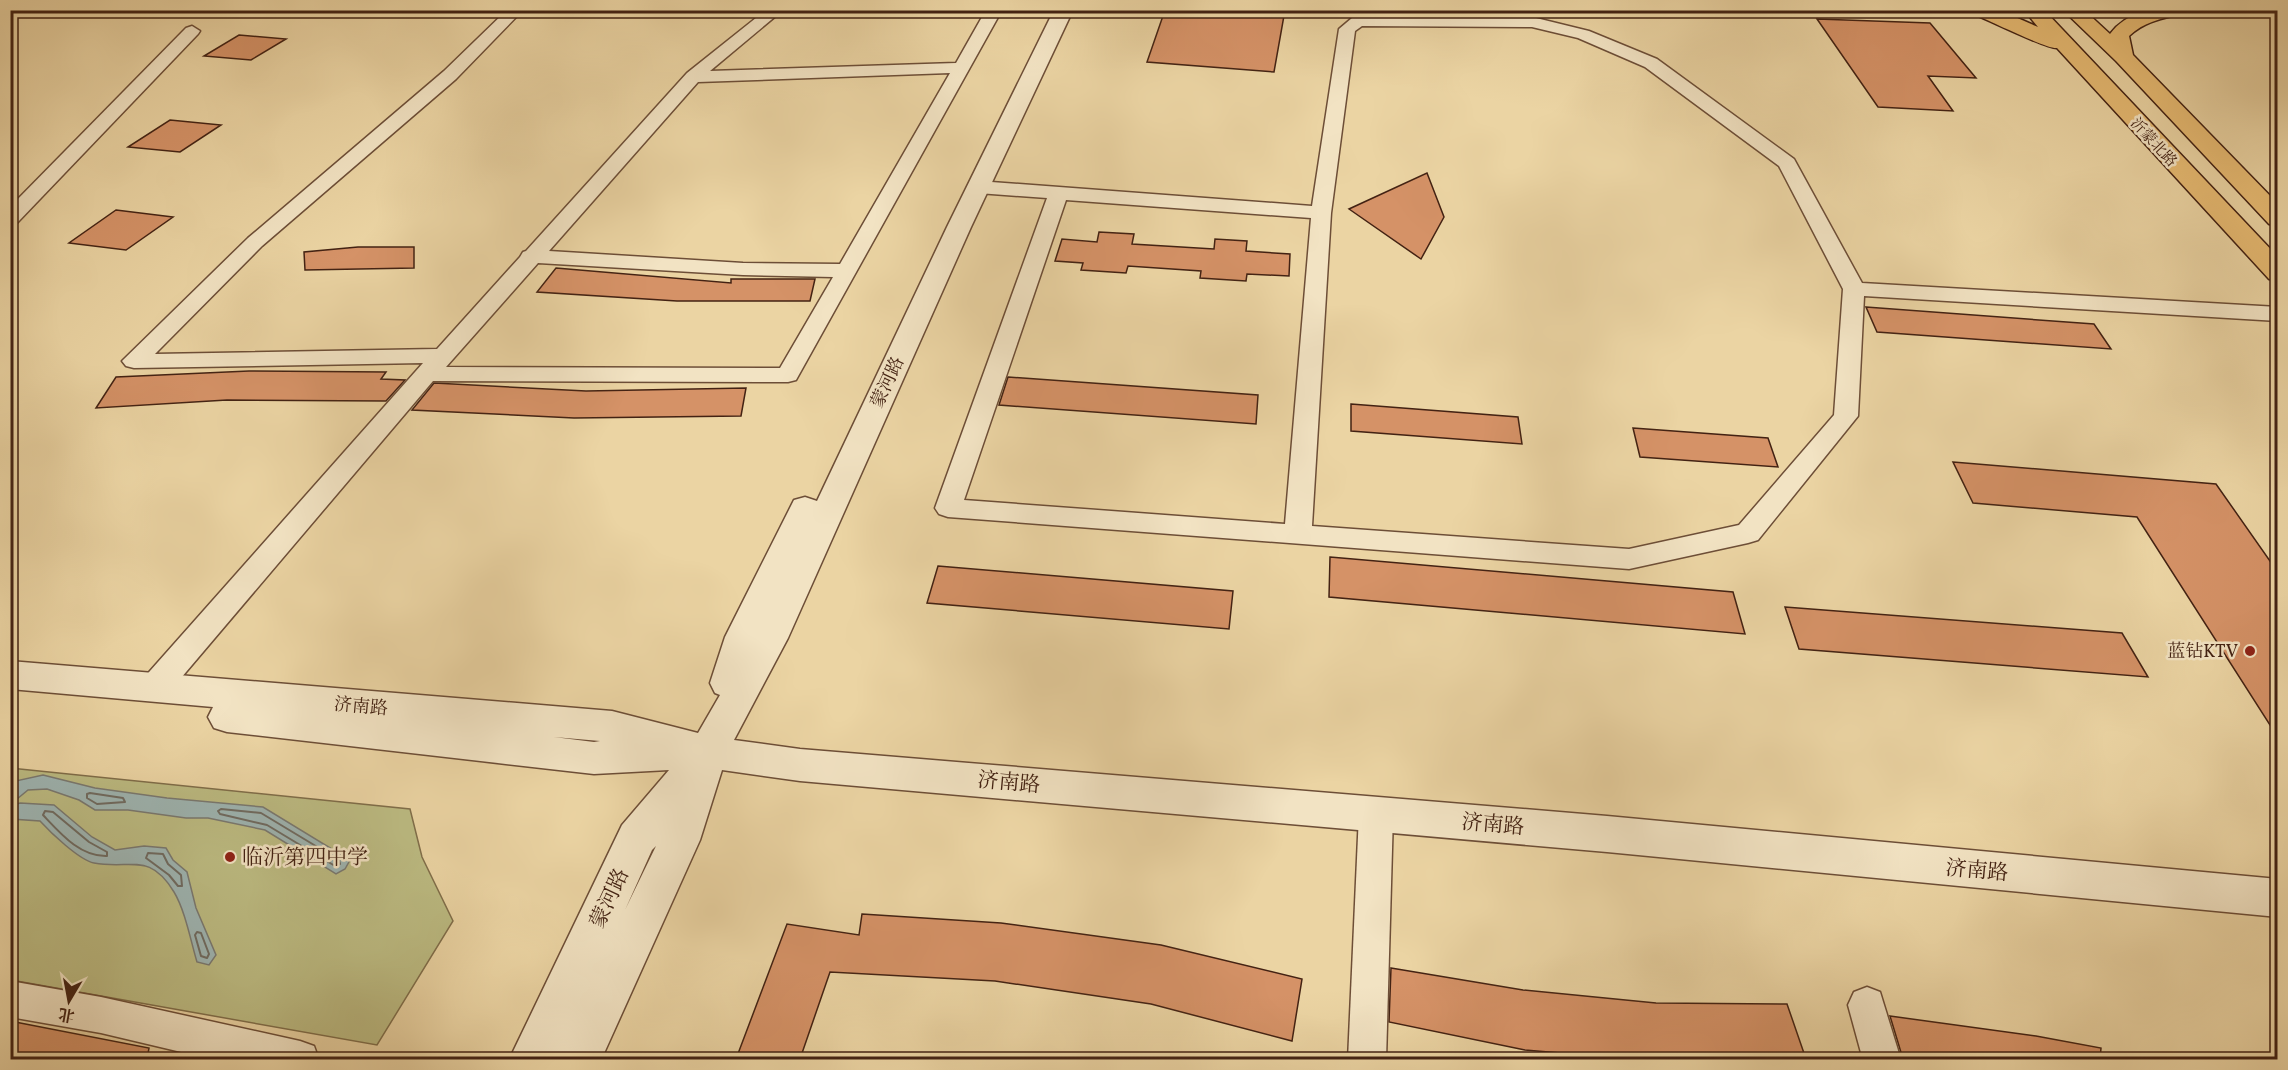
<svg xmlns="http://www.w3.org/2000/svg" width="2288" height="1070" viewBox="0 0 2288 1070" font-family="Vollkorn,'Noto Serif SC',serif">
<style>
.green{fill:#bcbb82;stroke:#806e4a;stroke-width:1.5}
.water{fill:#9eb5b2;stroke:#7a7a72;stroke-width:1.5}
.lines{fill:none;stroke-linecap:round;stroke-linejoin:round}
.shore{stroke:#706c62;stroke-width:2}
.building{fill:#d59267;stroke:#432213;stroke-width:1.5}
.minor-casing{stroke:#6d4e37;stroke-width:3}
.tertiary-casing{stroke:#6d4e37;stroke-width:3}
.primary-casing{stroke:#432213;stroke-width:3}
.minor{fill:#f2e3c3;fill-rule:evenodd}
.tertiary{fill:#f2e3c3;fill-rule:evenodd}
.primary{fill:#e6ba72;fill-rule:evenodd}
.poi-dot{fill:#8f2418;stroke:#f2e3c3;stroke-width:2}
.labels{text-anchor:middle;stroke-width:5;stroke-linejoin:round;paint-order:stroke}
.far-street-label{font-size:15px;fill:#432213;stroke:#f2e3c3}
.street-label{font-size:18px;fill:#432213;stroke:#f2e3c3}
.poi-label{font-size:18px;fill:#432213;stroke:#f2e3c3;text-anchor:end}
.near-street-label{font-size:21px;fill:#432213;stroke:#f2e3c3}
.near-poi-label{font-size:21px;fill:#432213;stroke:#f2e3c3;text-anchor:start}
</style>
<rect width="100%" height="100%" fill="#ebd4a3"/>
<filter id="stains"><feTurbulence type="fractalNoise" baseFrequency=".00333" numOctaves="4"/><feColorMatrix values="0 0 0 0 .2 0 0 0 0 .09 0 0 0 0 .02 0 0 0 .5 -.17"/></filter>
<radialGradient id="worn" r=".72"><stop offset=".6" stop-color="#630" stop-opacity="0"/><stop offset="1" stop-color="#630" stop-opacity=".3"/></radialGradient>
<!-- green -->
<polygon class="green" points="10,768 410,809 422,857 453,921 377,1045 11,980"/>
<!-- water -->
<g class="water">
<polygon points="43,775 95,788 167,798 263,807 350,860 345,869 336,874 265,830 208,818 186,818 128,810 95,810 79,800 47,789 28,790 11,804 11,782"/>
<path d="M 20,803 L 54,805 L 92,837 L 115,850 L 144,846 L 166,848 L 173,860 L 187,872 L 196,908 L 216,955 L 209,965 L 197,962 C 191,942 185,910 174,892 C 149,851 131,870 94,863 C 79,860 50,832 40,821 L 11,819 L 11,806 Z"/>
</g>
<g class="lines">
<!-- shore -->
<g class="shore">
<polygon points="90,793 123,798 125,802 97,804 87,798 87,794"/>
<polygon points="221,809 261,813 339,860 340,864 335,866 267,825 220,814 218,811"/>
<path d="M 45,811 L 53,812 L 89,842 L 107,852 L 107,856 C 80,857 60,833 43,815 Z"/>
<polygon points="148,853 163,854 168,864 181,875 182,886 178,886 169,875 146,858"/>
<polygon points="197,932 201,933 209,954 207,958 201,956 195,935"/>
</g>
</g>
<!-- building -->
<g class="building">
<polygon points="1165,10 1285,10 1274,72 1147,62"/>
<polygon points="1817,19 1930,23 1976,78 1928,76 1953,111 1878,107"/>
<polygon points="239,35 286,39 251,60 204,56"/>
<polygon points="170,120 221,125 180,152 128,147"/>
<polygon points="1427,173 1444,217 1421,259 1349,209"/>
<polygon points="116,210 173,217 126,250 69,243"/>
<polygon points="1099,232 1134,234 1132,244 1214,249 1215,239 1247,241 1246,251 1290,254 1289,276 1247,274 1246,281 1200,278 1201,271 1128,266 1126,273 1081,270 1083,263 1055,261 1062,239 1097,242"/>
<polygon points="358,247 414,247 414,268 305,270 304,252"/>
<polygon points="556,268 731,283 731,279 815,279 810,301 677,301 537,292"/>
<polygon points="1866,307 2094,324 2111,349 1877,332"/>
<polygon points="249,371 386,372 381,379 405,380 386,401 227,400 96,408 116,377"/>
<polygon points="1008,377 1258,395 1256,424 999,405"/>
<polygon points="434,383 586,391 746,388 741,416 574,418 412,410"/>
<polygon points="1351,404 1518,417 1522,444 1351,431"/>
<polygon points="1633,428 1768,438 1778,467 1640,457"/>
<polygon points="1953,462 2216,484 2277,571 2277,736 2137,517 1973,503"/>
<polygon points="1330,557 1733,592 1745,634 1329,597"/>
<polygon points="938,566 1233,591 1229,629 927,603"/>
<polygon points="1785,607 2122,633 2148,677 1799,649"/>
<polygon points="862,914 1001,923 1161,945 1302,979 1292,1041 1151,1004 995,981 830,972 800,1059 736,1059 787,924 859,935"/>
<polygon points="1391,968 1523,990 1656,1003 1787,1004 1806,1059 1632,1059 1525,1050 1389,1022"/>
<polygon points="1890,1016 2036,1036 2101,1048 2100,1059 1903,1059"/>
<polygon points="10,1021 149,1048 147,1059 10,1059"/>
</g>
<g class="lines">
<defs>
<g id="minor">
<path d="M 507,10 L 523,10 L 456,79 L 262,246 L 155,354 L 437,349 L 520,257 L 523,252 L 526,251 L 687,73 L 766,10 L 783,10 L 710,71 L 956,63 L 986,10 L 1002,10 L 796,380 L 788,382 L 433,381 L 164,698 L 153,701 L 142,698 L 138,689 L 142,680 L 423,363 L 134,368 L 126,366 L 122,361 L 248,238 L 444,71 ZM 950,73 L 840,264 L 743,263 L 549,251 L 698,82 ZM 538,263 L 743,275 L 833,277 L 780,368 L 446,367 Z"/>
<path d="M 1358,16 L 1532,17 L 1589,31 L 1657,59 L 1794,159 L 1862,283 L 2278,307 L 2278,321 L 1864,296 L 1858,416 L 1758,540 L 1748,543 L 1629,569 L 948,517 L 939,514 L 935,508 L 1047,198 L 978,193 L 971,191 L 968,187 L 971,183 L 978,181 L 1312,206 L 1339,29 L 1352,18 ZM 1362,26 L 1532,27 L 1578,38 L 1645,67 L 1779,166 L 1843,289 L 1834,415 L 1739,525 L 1629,549 L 1312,526 L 1331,213 L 1355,31 ZM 1066,200 L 1311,218 L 1285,524 L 964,500 Z"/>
<polygon points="192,26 200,31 198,34 17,223 10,225 10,207 186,28"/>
<polygon points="1376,800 1388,804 1393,814 1386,1060 1348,1060 1359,814 1364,804"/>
<polygon points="10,981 101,997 300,1041 314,1046 319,1060 215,1060 101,1033 10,1017"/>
<polygon points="1867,987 1880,992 1901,1060 1863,1060 1848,1005 1854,992"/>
</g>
<path id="tertiary" d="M 1054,10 L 1073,10 L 971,227 L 788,638 L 734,740 L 800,749 L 1607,816 L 2278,879 L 2278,917 L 1607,852 L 800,781 L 722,770 L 700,840 L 601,1060 L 509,1060 L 622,825 L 669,770 L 594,774 L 227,732 L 214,728 L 208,717 L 213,707 L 10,689 L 10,661 L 612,711 L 698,733 L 720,695 L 715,693 L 710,683 L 725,637 L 794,500 L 805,497 L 817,501 L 947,227 ZM 554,737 L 600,741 L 594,742 ZM 656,846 L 625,910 L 652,850 Z"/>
<g id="primary">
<path d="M 1972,10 L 1999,10 L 2038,27 L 2024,10 L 2044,10 L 2278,257 L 2278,281 L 2269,279 L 2057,48 C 2049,50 1988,20 1974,14 Z"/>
<path d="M 2063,10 L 2084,10 L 2110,34 C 2129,9 2154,10 2182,10 L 2180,14 C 2160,19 2144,22 2129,36 L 2133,55 L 2278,204 L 2278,226 L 2269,224 L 2116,61 Z"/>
</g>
</defs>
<!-- minor casing -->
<use href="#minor" class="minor-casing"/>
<!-- tertiary casing -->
<use href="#tertiary" class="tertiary-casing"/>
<!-- primary casing -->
<use href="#primary" class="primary-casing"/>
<!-- minor -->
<use href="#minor" class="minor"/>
<!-- tertiary -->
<use href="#tertiary" class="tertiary"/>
<!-- primary -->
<use href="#primary" class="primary"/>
</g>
<!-- markers -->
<g class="poi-dot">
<circle cx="2250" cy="651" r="6"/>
<circle cx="230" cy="857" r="6"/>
</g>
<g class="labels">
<!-- far-street labels -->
<g class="far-street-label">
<text transform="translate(2154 142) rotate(47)" y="5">沂蒙北路</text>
</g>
<!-- street labels -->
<g class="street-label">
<text transform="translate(887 382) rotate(-65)" y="6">蒙河路</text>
<text transform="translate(361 706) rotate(5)" y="6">济南路</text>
</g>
<!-- poi labels -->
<g class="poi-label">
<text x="2238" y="657">蓝钻KTV</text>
</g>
<!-- near-street labels -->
<g class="near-street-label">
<text transform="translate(1009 782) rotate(5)" y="7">济南路</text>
<text transform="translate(1493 824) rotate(5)" y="7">济南路</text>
<text transform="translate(1977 870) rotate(5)" y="7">济南路</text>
<text transform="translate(609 898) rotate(-65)" y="7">蒙河路</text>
</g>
<!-- near-poi labels -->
<g class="near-poi-label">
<text x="242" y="864">临沂第四中学</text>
</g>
</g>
<!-- margin -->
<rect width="2288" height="1070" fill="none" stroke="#ebd4a3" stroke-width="36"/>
<rect x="12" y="12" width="2264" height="1046" fill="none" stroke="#432213" stroke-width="3"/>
<rect x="18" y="18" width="2252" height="1034" fill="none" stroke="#432213" stroke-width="1.5"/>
<!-- north arrow -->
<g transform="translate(69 1001) rotate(190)" stroke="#f2e3c3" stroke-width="4.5" paint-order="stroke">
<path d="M0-4.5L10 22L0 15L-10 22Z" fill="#432213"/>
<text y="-9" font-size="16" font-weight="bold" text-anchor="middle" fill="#432213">北</text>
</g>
<rect width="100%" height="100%" filter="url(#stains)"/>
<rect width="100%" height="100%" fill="url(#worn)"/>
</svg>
